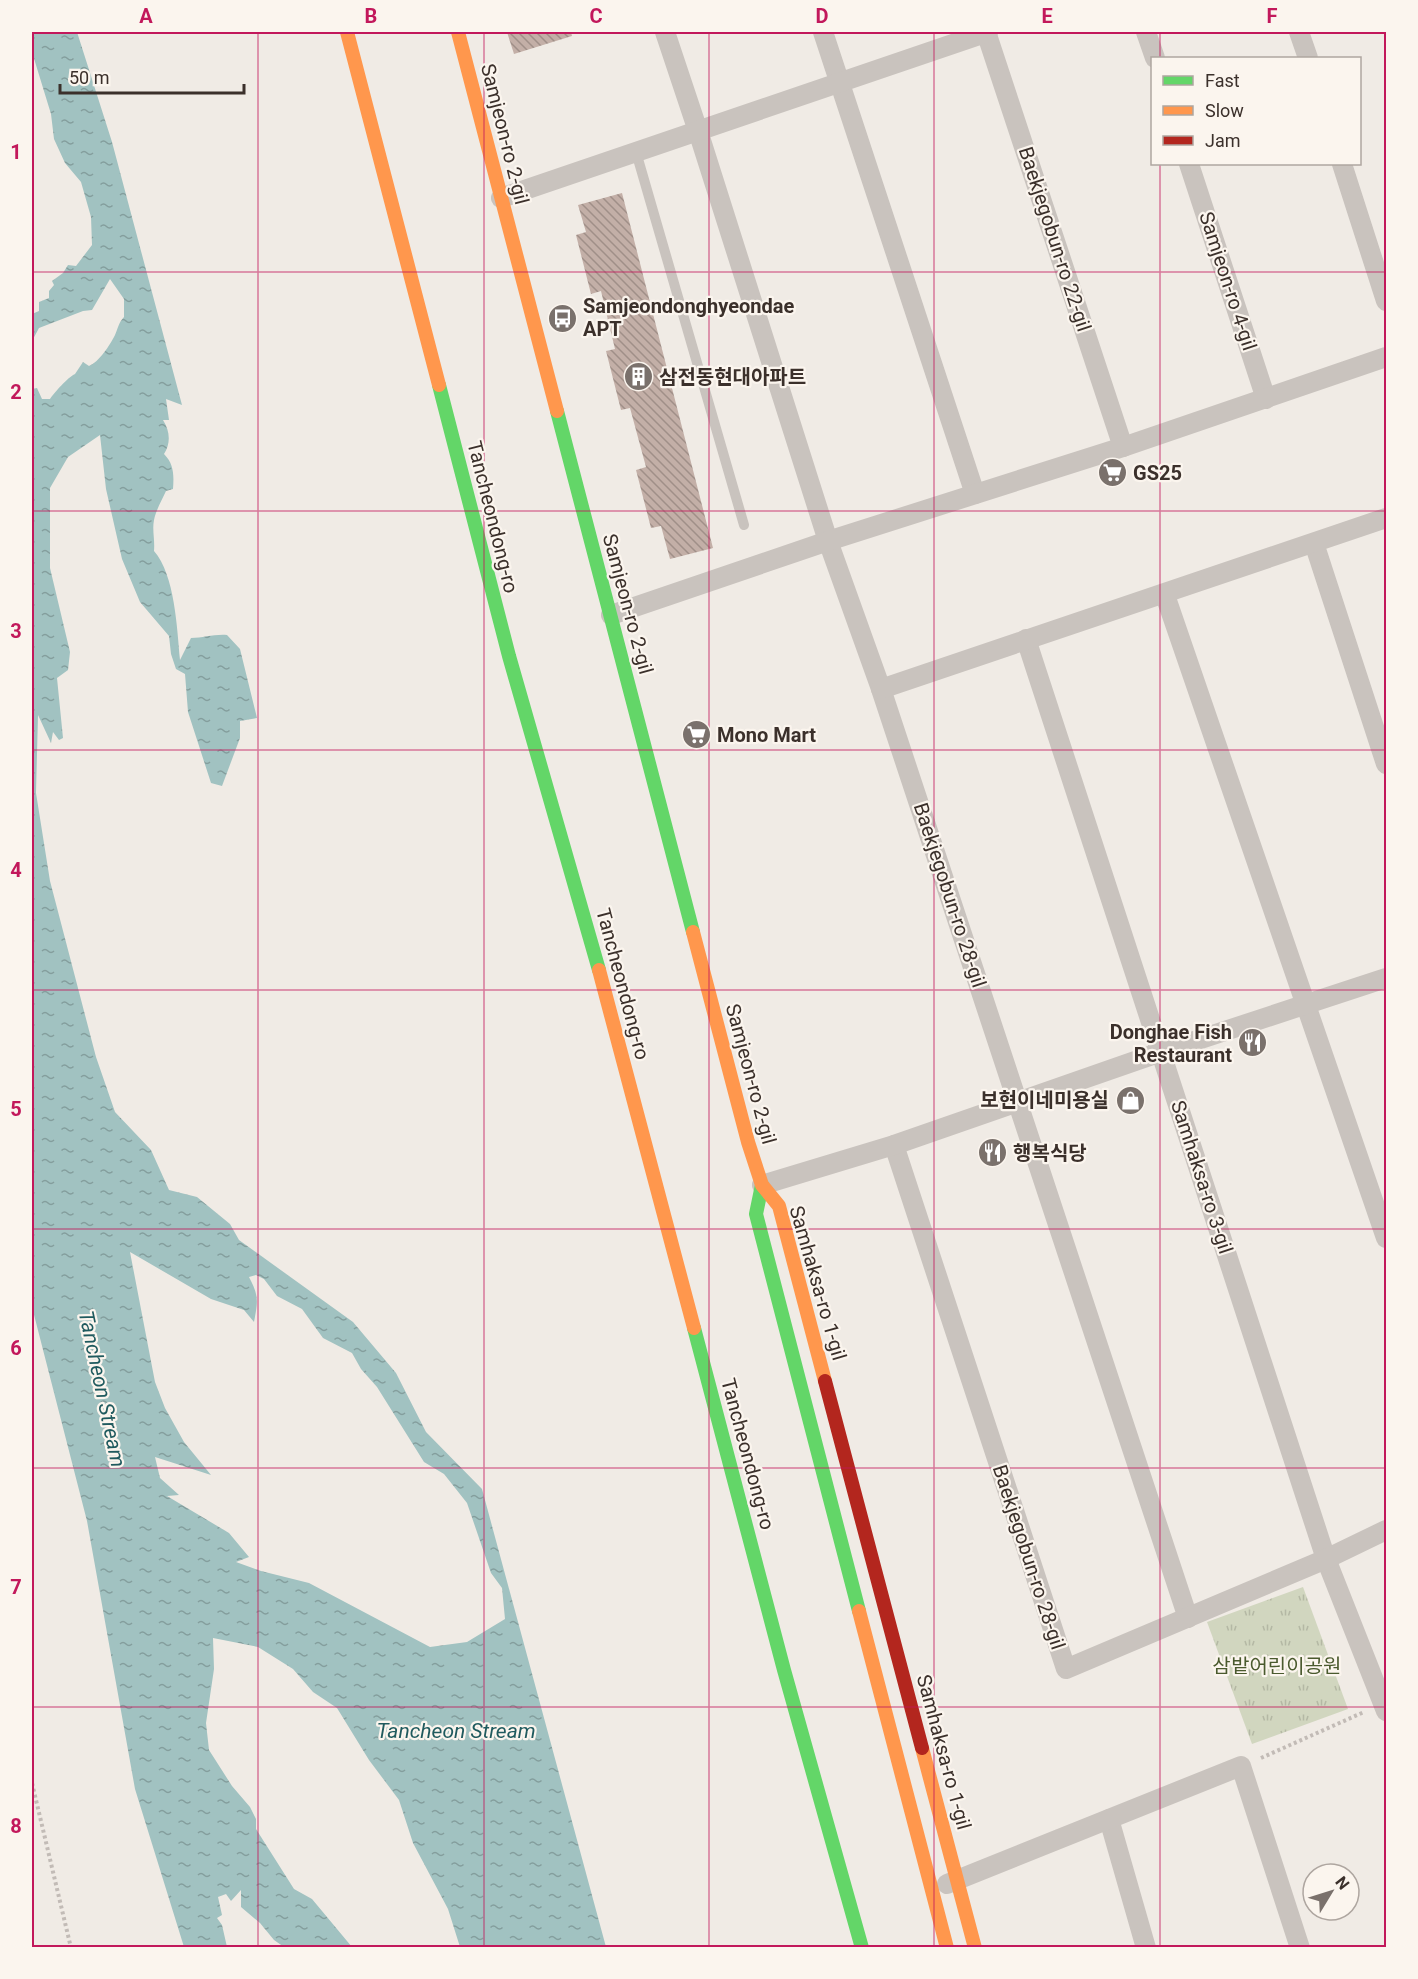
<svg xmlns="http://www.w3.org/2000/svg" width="1418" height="1979" viewBox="0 0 1418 1979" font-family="Roboto,'Noto Sans KR',sans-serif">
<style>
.park{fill:url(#park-tufts)}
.water{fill:url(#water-ripples);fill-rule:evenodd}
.building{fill:url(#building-back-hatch)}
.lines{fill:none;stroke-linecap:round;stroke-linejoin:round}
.path{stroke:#c2bbb6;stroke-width:4;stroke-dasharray:3 3;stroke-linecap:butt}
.lane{stroke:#c9c3be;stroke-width:10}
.street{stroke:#c9c3be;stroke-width:20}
.fast{stroke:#63d668;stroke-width:14}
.slow{stroke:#ff974d;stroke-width:14}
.jam{stroke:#b3261e;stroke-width:14}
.grid{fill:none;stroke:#c2185b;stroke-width:1.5;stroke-opacity:0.55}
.labels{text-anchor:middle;stroke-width:4.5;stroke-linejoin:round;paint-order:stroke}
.street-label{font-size:20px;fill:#3b302b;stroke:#fbf5ee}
.poi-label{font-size:20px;font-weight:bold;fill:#3b302b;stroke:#fbf5ee;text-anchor:start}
.park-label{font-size:20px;fill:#4a5a2e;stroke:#fbf5ee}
.water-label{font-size:21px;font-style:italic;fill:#1f5a5e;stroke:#fbf5ee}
.neatline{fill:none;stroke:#c2185b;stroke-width:2}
.grid-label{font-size:20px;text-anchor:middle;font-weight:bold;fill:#c2185b}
</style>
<defs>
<pattern id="park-tufts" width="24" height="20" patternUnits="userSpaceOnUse" patternTransform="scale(1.5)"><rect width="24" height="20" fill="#d1d6bf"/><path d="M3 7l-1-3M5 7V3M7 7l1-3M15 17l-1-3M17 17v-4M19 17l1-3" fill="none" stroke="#b4b8a4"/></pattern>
<pattern id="water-ripples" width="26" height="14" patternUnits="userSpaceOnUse" patternTransform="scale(1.5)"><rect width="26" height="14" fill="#a1c2c1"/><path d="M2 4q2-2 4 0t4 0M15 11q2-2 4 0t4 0" fill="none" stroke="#849e9d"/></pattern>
<pattern id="building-back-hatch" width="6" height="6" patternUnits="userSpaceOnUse" patternTransform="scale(1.5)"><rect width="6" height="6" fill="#c3afa7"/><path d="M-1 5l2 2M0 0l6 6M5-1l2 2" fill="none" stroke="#a08f88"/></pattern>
</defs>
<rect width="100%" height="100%" fill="#f0ebe5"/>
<!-- park -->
<polygon class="park" points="1303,1587 1348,1709 1252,1744 1207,1622"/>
<!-- water -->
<path class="water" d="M 32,32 L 77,32 L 112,142 L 182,405 L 166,399 L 169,420 L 163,420 C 170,431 171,443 164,454 C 174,464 174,475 173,489 L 166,491 C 162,500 156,510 154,520 C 152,530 155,540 154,551 C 175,575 177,628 180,660 L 191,638 C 203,638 214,634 227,635 L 240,649 L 257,718 L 240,721 L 240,738 L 222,786 L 211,783 L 188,712 L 185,674 L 176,669 L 171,654 L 169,636 L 140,602 L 122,559 L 106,489 L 100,435 L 68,457 L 50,488 L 50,568 L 70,652 L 68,670 L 57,678 L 63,738 L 59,740 L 53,732 L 51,743 L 38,715 L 36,793 L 50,881 L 96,1057 L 115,1112 L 151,1150 L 169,1190 L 197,1197 L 230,1224 L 239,1240 L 353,1322 L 396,1373 L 426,1432 L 482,1489 L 606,1947 L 460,1947 L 448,1909 L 413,1843 L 399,1800 L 369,1760 L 337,1708 L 313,1692 L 293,1669 L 258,1647 L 213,1638 L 214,1669 L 206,1723 L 209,1750 L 232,1786 L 250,1807 L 256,1819 L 256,1829 L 294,1889 L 312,1899 L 352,1947 L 284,1947 L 274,1940 L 260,1923 L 241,1907 L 241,1890 L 231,1901 L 226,1894 L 218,1897 L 222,1915 L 217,1918 L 222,1925 L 227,1947 L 184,1947 L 135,1789 L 87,1521 L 32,1307 L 32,389 L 37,388 L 42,399 L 50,399 C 54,393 68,377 75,374 L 83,362 L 89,366 C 99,362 110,345 115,335 C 118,328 119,322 124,317 L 124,299 L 110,279 L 92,310 L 83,311 L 39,328 L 32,341 L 32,314 L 39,311 L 39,302 L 49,298 L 49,291 L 54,285 L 52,281 L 63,273 L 68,265 L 76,266 L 92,245 L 91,217 L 81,182 L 65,163 L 54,139 L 51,114 L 32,52 ZM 130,1252 L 211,1299 L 244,1310 L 254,1322 C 258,1301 259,1296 249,1277 L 256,1275 L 264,1279 L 277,1296 L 302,1309 L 323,1338 L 352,1353 L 361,1369 L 377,1387 L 424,1462 L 444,1474 L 467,1503 L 491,1573 L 502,1588 L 505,1619 L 467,1642 L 430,1647 L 309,1583 L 261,1571 L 236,1562 L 249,1557 L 229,1533 L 167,1496 L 179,1495 L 160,1478 L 155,1457 L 211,1475 L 184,1442 L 165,1408 L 155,1382 Z"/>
<!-- building -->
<g class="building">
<polygon points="507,32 571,32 572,36 514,54"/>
<polygon points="622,193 713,548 670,559 661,526 651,528 636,470 646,467 630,408 621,410 606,351 615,349 601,291 591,294 576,235 586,232 578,205"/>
</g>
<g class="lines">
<!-- path -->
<g class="path">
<polyline points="1261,1758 1364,1712"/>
<polyline points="32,1783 71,1948"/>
</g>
<!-- lane -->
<polyline class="lane" points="636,152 744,525"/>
<!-- street -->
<g class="street">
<polyline points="665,32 698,131 828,541 881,689 1188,1618"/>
<polyline points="823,32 975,494"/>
<polyline points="986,32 1123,447"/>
<polyline points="1146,32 1155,58"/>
<polyline points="1299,32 1308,58"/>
<polyline points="1189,164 1266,399"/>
<polyline points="1342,164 1386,301"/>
<polyline points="501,198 988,32"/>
<polyline points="1314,543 1386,764"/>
<polyline points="1165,595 1386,1238"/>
<polyline points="611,615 828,541 1123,447 1386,357"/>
<polyline points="1026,639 1326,1559 1386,1711"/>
<polyline points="881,689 1386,518"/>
<polyline points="894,1145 1066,1669 1326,1559 1386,1530"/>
<polyline points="762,1185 894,1145 1161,1052 1386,978"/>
<polyline points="1109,1819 1146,1948"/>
<polyline points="947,1884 1241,1766 1300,1948"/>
</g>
<!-- fast -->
<g class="fast">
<polyline points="439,385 509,656 599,970"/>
<polyline points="557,411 693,932"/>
<polyline points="762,1185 756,1214 859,1611"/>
<polyline points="694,1328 784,1670 862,1948"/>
</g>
<!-- slow -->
<g class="slow">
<polyline points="347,32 439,385"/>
<polyline points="458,32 557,411"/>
<polyline points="693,932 748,1142 762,1185 779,1206 825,1381"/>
<polyline points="599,970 694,1328"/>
<polyline points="859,1611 947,1948"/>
<polyline points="922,1748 975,1948"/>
</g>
<!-- jam -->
<polyline class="jam" points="825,1381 922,1748"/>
</g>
<!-- grid -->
<path class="grid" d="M 258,32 L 258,1948M 484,32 L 484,1948M 709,32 L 709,1948M 934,32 L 934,1948M 1160,32 L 1160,58M 1160,164 L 1160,1948M 32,272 L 1386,272M 32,511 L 1386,511M 32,750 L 1386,750M 32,990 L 1386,990M 32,1229 L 1386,1229M 32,1468 L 1386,1468M 32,1707 L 1386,1707"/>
<!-- icons -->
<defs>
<symbol id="bus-disc" viewBox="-11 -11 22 22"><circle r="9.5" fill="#7a716c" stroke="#fbf5ee"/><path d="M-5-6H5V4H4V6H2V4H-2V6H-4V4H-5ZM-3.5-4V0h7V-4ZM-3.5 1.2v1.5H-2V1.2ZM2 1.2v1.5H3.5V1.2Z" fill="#fff"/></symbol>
<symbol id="building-disc" viewBox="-11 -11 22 22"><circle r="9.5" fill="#7a716c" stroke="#fbf5ee"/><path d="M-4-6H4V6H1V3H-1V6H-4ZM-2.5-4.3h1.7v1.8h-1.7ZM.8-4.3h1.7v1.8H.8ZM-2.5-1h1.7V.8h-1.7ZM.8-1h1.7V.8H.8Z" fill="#fff"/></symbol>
<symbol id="supermarket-disc" viewBox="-11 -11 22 22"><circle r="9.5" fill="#7a716c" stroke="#fbf5ee"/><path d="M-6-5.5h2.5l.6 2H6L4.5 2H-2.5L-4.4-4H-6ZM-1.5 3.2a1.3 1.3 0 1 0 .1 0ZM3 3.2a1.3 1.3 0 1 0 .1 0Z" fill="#fff"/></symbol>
<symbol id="restaurant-disc" viewBox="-11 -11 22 22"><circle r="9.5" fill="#7a716c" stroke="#fbf5ee"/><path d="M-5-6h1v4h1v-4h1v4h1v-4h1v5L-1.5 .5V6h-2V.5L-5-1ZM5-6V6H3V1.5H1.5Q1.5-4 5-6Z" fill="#fff"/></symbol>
<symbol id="shop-disc" viewBox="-11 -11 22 22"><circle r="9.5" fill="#7a716c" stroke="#fbf5ee"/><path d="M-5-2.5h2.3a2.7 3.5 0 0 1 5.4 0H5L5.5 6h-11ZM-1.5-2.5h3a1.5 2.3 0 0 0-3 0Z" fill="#fff"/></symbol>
</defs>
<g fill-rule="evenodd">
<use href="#bus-disc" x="546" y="302" width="33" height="33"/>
<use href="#building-disc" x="622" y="360" width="33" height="33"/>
<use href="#supermarket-disc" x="1096" y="456" width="33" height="33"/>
<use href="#supermarket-disc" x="680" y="718" width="33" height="33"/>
<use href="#restaurant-disc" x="1236" y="1026" width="33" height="33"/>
<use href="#shop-disc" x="1114" y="1084" width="33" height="33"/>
<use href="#restaurant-disc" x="976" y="1136" width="33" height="33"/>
</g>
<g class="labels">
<!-- street labels -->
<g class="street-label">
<text transform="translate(505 134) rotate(76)" y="7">Samjeon-ro 2-gil</text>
<text transform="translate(1055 239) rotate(72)" y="7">Baekjegobun-ro 22-gil</text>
<text transform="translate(1228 281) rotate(72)" y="7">Samjeon-ro 4-gil</text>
<text transform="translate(493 517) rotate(76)" y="7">Tancheondong-ro</text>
<text transform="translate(628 604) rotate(75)" y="7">Samjeon-ro 2-gil</text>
<text transform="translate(950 895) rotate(72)" y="7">Baekjegobun-ro 28-gil</text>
<text transform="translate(623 984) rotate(75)" y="7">Tancheondong-ro</text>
<text transform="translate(751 1074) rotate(75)" y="7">Samjeon-ro 2-gil</text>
<text transform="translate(1202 1177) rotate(72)" y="7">Samhaksa-ro 3-gil</text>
<text transform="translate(818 1283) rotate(74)" y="7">Samhaksa-ro 1-gil</text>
<text transform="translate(748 1454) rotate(75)" y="7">Tancheondong-ro</text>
<text transform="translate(1029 1557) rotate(72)" y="7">Baekjegobun-ro 28-gil</text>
<text transform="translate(944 1752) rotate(75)" y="7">Samhaksa-ro 1-gil</text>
</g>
<!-- poi labels -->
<g class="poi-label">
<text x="583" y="313">Samjeondonghyeondae<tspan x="583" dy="23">APT</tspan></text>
<text x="659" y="384">삼전동현대아파트</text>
<text x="1133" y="480">GS25</text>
<text x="717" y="742">Mono Mart</text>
<text x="1232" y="1039" text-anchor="end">Donghae Fish<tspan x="1232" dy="23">Restaurant</tspan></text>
<text x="1109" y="1107" text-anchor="end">보현이네미용실</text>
<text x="1013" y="1160">행복식당</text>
</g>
<!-- park labels -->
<g class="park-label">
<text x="1277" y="1673">삼밭어린이공원</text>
</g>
<!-- water labels -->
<g class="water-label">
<text transform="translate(102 1389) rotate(78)" y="7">Tancheon Stream</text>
<text x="456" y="1738">Tancheon Stream</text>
</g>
</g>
<!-- border -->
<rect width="1418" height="1979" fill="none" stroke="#fbf5ee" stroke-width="66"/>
<!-- legend -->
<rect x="1151" y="57" width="210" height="108" fill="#fbf5ee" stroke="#aea6a0" stroke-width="1.5"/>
<rect x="1163" y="76" width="30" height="9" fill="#63d668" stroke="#aea6a0" stroke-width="1.5"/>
<text x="1205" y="87" font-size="18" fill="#3b302b">Fast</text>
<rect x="1163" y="106" width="30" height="9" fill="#ff974d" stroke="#aea6a0" stroke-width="1.5"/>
<text x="1205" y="117" font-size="18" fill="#3b302b">Slow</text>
<rect x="1163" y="136" width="30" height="9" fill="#b3261e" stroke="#aea6a0" stroke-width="1.5"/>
<text x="1205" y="147" font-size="18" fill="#3b302b">Jam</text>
<!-- north arrow -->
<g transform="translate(1331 1892) rotate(52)"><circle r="28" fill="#fbf5ee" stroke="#aea6a0" stroke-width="1.5"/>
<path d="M0-4.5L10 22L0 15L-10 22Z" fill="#7a716c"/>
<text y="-9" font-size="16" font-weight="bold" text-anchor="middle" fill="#3b302b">N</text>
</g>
<!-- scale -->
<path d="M60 84v9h184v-9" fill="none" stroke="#3b302b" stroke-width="3"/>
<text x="69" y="84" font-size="18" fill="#3b302b" stroke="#fbf5ee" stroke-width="4.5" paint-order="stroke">50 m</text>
<rect x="33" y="33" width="1352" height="1913" class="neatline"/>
<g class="grid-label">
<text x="146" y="23">A</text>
<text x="371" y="23">B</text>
<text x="596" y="23">C</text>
<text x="822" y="23">D</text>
<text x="1047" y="23">E</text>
<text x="1272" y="23">F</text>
<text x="16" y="159">1</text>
<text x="16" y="399">2</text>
<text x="16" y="638">3</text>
<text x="16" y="877">4</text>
<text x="16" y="1116">5</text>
<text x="16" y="1355">6</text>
<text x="16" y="1594">7</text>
<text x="16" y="1833">8</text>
</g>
</svg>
